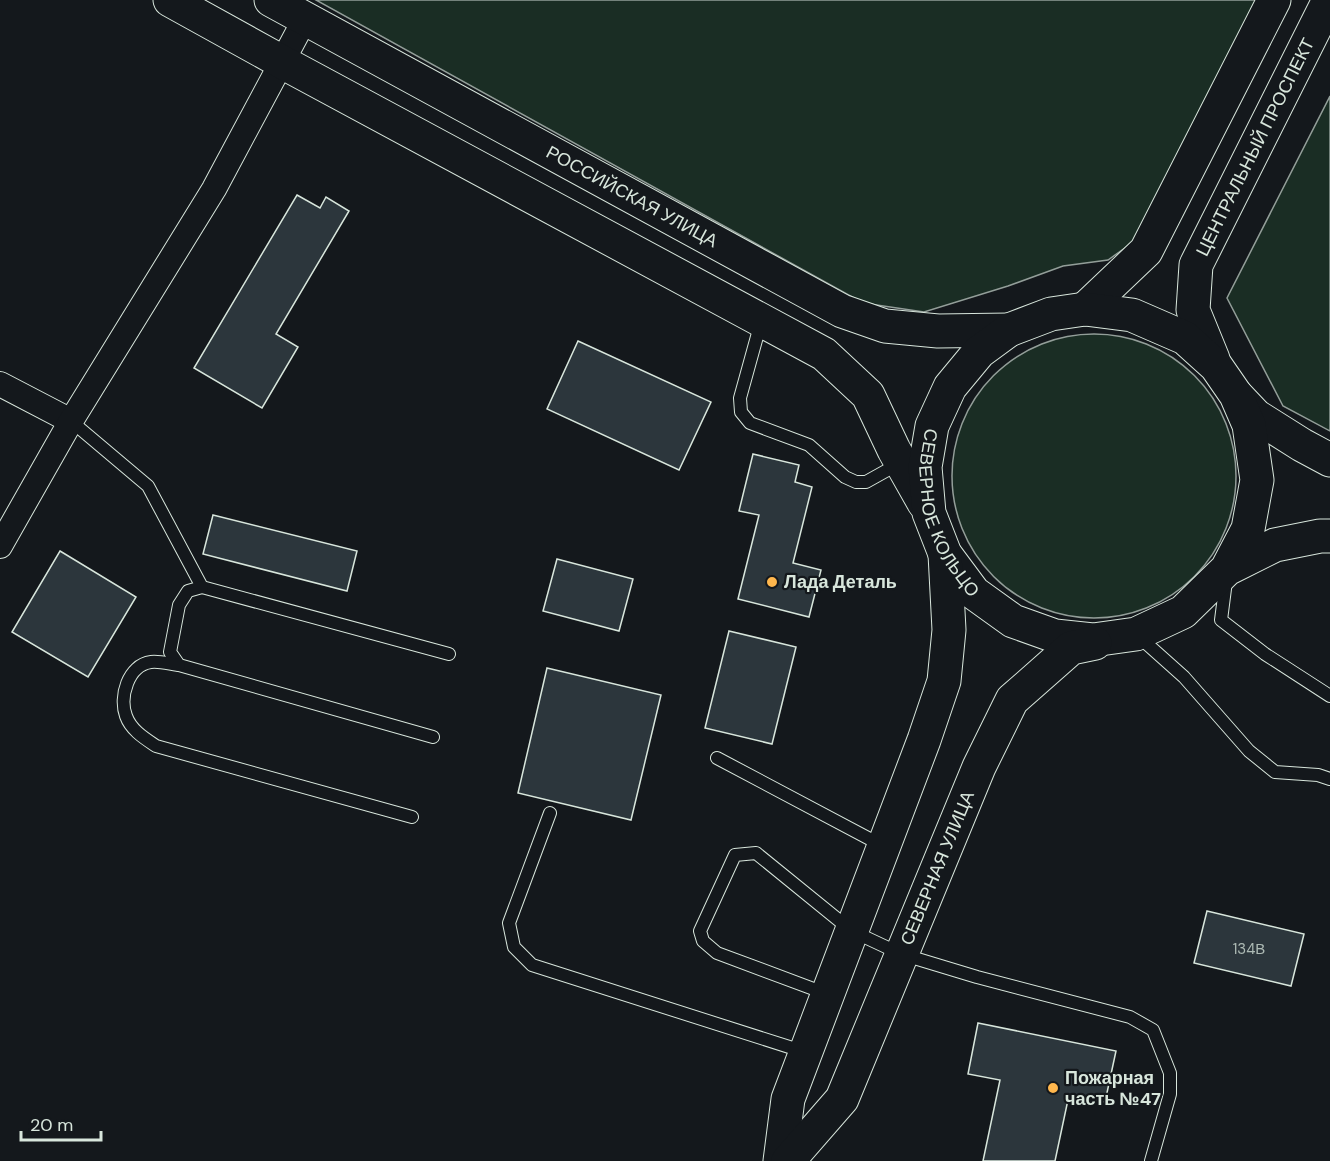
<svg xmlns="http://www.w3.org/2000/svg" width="1330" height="1161" viewBox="0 0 1330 1161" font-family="'DM Sans',sans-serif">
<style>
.green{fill:#1a2d24;stroke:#939e99;stroke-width:1.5}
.building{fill:#2c363c;stroke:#d8e6dc;stroke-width:1.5}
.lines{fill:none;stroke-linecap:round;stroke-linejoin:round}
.lane-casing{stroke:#d8e6dc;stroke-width:14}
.street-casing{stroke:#d8e6dc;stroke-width:26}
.secondary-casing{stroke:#d8e6dc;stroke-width:35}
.lane{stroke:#14181c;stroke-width:12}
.street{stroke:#14181c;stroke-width:24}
.secondary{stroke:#14181c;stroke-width:33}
.poi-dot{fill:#ffb74d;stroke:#14181c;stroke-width:2}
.labels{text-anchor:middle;stroke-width:4.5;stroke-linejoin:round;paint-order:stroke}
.number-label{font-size:15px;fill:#adbab4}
.street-label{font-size:18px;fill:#d8e6dc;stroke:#14181c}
.poi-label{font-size:18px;font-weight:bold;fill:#d8e6dc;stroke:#14181c;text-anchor:start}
</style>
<rect width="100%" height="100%" fill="#14181c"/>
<!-- green -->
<g class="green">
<polygon points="316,0 1258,0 1139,238 1108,260 1063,266 1008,286 924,312 863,303"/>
<polygon points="1330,96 1330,431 1283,406 1227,298"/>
<circle cx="1094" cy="476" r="142"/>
</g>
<!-- building -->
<g class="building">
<polygon points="297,195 320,208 326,197 349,211 276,334 298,347 262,408 194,368"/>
<polygon points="578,341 711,402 679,470 547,409"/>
<polygon points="753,454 799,465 795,482 812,487 793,563 821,570 809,617 738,599 759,515 739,511"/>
<polygon points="213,515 357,551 347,591 203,554"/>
<polygon points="60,551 136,597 88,677 12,632"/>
<polygon points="557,559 633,579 619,631 543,611"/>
<polygon points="729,631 796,647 772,744 705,728"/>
<polygon points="547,668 661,695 631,820 518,793"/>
<polygon points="1207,911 1304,934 1291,986 1194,963"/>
<polygon points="978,1023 1116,1051 1105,1102 1069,1095 1055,1161 983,1161 1000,1080 968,1074"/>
</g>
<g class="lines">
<defs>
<g id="lane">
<polyline points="761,322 740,398 741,412 750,423 809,445 845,477 856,482 866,482 900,463"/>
<polyline points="71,421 148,486 202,587 449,654"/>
<polyline points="1226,581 1221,620 1265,654 1330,696"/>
<polyline points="202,587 188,591 179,605 170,652 179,665 433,737"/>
<polyline points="1137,635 1184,677 1249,751 1275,772 1318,775 1330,779"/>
<path d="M 179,665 C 170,664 160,661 151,662 C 128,665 119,697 126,716 C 131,730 144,738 156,746 L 412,817"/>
<polyline points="717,758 883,846"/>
<polyline points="550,813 509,923 514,947 532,965 805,1052"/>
<polyline points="827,994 717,953 703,941 700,931 735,855 756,853 852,931 901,954 977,977 1130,1017 1153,1030 1170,1073 1170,1094 1151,1161"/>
</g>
<g id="street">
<polyline points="0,384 71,421"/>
<polyline points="0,546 71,421 214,189 305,19"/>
</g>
<g id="secondary">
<polyline points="170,0 282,62 824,354 868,395 894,450 924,503"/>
<path id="s1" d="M 271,0 L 842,311 L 885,326 L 938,331 L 1009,330"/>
<polyline points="1085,309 1146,251 1274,0"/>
<path id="s2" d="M 1213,359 L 1193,310 L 1196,265 L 1329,0"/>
<polyline points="1238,397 1256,416 1302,445 1330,460"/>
<path id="s3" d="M 1227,569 L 1248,529 L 1257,480 L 1249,425 L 1236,395 L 1216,366 L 1185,338 L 1132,315 L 1085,309 L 1051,314 L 1009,330 L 979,352 L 950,387 L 932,426 L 925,467 L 929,513 L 945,554 L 974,593 L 1013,621 L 1055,636 L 1093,640 L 1136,634 L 1183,612 L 1227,569 L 1275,545 L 1320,536 L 1330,536"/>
<polyline points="780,1161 788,1099 924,740 944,681 949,630 945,554"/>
<path id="s4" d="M 788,1161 L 842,1099 L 979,767 L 1012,700 L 1071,648 L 1095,643"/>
</g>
</defs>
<!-- lane casing -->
<use href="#lane" class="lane-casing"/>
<!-- street casing -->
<use href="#street" class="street-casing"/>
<!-- secondary casing -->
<use href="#secondary" class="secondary-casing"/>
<!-- lane -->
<use href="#lane" class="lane"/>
<!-- street -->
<use href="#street" class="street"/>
<!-- secondary -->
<use href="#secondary" class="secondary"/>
</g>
<!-- markers -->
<g class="poi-dot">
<circle cx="772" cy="582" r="6"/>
<circle cx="1053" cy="1088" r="6"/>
</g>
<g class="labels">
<!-- number labels -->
<g class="number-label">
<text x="1249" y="954">134В</text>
</g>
<!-- street labels -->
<g class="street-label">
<text dy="6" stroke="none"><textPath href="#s2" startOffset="230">ЦЕНТРАЛЬНЫЙ ПРОСПЕКТ</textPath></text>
<text dy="6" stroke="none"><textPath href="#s1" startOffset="411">РОССИЙСКАЯ УЛИЦА</textPath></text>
<text dy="6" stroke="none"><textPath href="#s3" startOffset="663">СЕВЕРНОЕ КОЛЬЦО</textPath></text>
<text dy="6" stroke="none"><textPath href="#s4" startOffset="332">СЕВЕРНАЯ УЛИЦА</textPath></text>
</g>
<!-- poi labels -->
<g class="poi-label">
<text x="784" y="588">Лада Деталь</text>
<text x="1065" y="1084">Пожарная<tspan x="1065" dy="21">часть №47</tspan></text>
</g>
</g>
<!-- scale -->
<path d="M21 1131v9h80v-9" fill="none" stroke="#d8e6dc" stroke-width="3"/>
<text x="30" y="1131" font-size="18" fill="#d8e6dc" stroke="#14181c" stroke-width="4.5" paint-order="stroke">20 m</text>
</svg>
